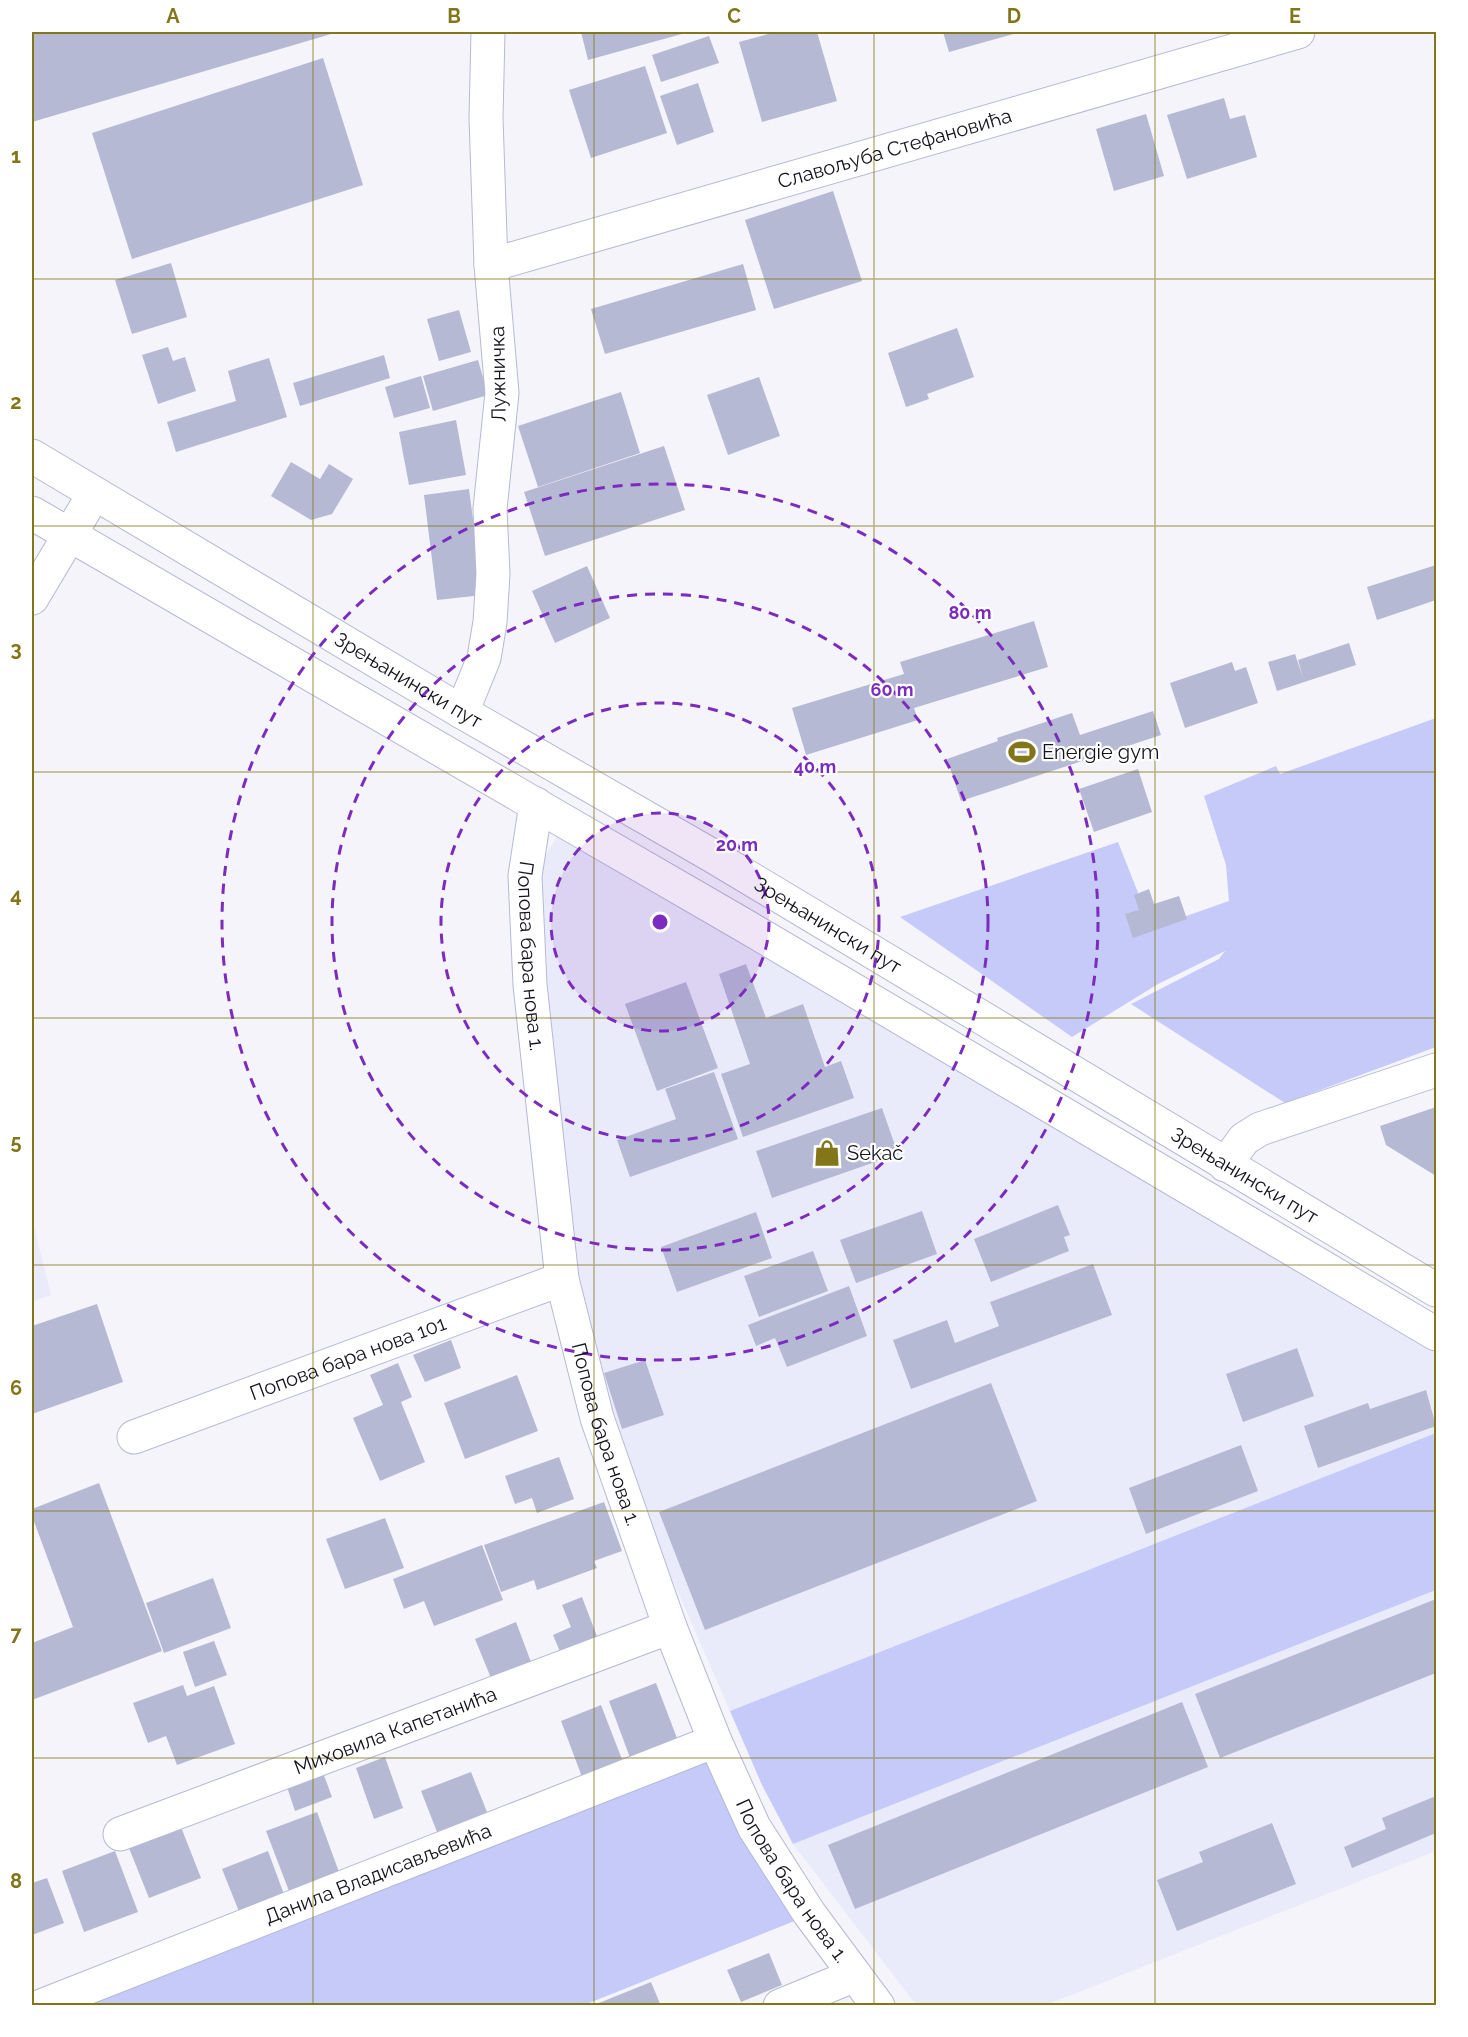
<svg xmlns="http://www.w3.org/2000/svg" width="1468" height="2037" viewBox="0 0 1468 2037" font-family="Raleway,sans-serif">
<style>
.built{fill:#eaebfa}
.green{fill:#c5caf9}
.building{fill:#b6b9d4}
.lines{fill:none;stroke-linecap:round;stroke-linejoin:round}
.minor-casing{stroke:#b6b9d5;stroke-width:35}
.major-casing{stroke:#b6b9d5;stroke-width:35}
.minor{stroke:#fff;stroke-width:33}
.major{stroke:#fff;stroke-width:33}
.grid{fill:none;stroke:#837619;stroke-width:1.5;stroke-opacity:0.55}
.ring{fill:none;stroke:#7b2cbf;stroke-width:3;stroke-dasharray:10 8}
.labels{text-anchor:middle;stroke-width:4.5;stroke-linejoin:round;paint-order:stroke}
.street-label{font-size:20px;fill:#13141d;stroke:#fff}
.poi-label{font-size:20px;fill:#13141d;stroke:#fff;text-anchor:start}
.centre{fill:#7b2cbf;stroke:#fff;stroke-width:3}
.ring-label{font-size:18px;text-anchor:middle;font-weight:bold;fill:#7b2cbf;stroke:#fff;stroke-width:4.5;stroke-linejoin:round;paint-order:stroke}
.neatline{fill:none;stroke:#837619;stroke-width:2}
.grid-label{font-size:20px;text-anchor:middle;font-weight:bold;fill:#837619}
</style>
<rect width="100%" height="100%" fill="#f4f4fa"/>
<!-- built -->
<g class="built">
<polygon points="557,837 1436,1348 1436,1433 730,1711 626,1473 576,1284 533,875"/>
<polygon points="32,1218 51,1295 32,1302"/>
<polygon points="1436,1590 1436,1851 1046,2005 917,2006 793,1844"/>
</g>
<!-- green -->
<g class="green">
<polygon points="1436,718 1436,1047 1285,1103 1131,1004 1219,959 1225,951 1158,984 1072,1037 900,917 1118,842 1152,928 1229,901 1226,865 1204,796 1276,766 1280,774"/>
<polygon points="1436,1433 1436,1590 793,1844 762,1785 730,1711"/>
<polygon points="708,1757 797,1920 584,2005 76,2006"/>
</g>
<!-- building -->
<g class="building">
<polygon points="32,32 338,32 32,122"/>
<polygon points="581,32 689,32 588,60"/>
<polygon points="776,32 817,32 837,101 762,122 739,42"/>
<polygon points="943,32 1021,32 949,52"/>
<polygon points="709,36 719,63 661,82 652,55"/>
<polygon points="323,58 363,185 132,259 92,133"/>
<polygon points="645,66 667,133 591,158 569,90"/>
<polygon points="698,83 714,132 677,145 660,96"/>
<polygon points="1224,98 1230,119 1245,115 1257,157 1187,179 1167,115"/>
<polygon points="1146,114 1164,176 1114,191 1096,129"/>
<polygon points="833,191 862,281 774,309 745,220"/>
<polygon points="171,263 187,317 132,334 115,280"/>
<polygon points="743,264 756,310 605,354 591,309"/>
<polygon points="459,310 471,352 439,361 427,319"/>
<polygon points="957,328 974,377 927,394 929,399 906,407 888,353"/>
<polygon points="168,347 173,361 185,357 196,391 158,404 142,355"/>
<polygon points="384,355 390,378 300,406 293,383"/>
<polygon points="269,358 287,417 176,452 167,422 236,401 228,371"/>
<polygon points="478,360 488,395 433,411 423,376"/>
<polygon points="421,376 430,408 394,418 385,387"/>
<polygon points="759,377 780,436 728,455 707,395"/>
<polygon points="621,392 640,453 538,487 518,426"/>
<polygon points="456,420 466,475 409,485 399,432"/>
<polygon points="664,446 685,510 545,556 524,492"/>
<polygon points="291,462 320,479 329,464 353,479 332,514 311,520 271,496"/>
<polygon points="469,489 483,595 437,600 424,495"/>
<polygon points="1436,565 1436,600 1377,620 1367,587"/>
<polygon points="587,566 610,618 555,643 532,591"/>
<polygon points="1034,621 1048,667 914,708 918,720 806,755 792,708 904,674 900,662"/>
<polygon points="1349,643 1356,665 1277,691 1268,662 1295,654 1303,678 1298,660"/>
<polygon points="1232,662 1235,671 1246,667 1258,703 1185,728 1170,683"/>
<polygon points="1153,711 1161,735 961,801 947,759 998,741 997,738 1072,713 1080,735"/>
<polygon points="1138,769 1152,812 1094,832 1079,789"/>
<polygon points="1149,889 1154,904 1179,896 1187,919 1133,938 1125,914 1139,910 1134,895"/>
<polygon points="746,964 766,1018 803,1004 825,1067 841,1061 854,1098 743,1137 721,1074 750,1064 719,974"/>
<polygon points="686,982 718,1068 657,1091 625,1004"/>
<polygon points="714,1072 738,1139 630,1177 617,1140 676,1119 665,1089"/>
<polygon points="1436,1107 1436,1176 1386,1145 1380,1126"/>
<polygon points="882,1108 898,1154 772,1198 756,1151"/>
<polygon points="1058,1205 1070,1235 1064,1237 1069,1251 991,1282 974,1239"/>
<polygon points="922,1211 937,1254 856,1283 840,1240"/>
<polygon points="756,1212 772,1258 677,1292 661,1247"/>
<polygon points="813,1251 828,1291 759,1317 744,1276"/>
<polygon points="1093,1264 1112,1315 911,1389 893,1340 947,1320 955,1343 999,1326 990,1302"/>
<polygon points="849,1286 867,1336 787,1367 775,1338 756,1346 748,1325"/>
<polygon points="97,1304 123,1382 32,1414 32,1326"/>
<polygon points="451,1340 461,1368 425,1382 413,1355"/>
<polygon points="1297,1348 1314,1396 1243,1422 1226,1374"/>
<polygon points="645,1360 664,1415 622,1429 604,1373"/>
<polygon points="398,1363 412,1397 401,1402 425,1462 380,1481 353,1418 383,1405 370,1375"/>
<polygon points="517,1375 538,1431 465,1459 444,1403"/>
<polygon points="991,1383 1037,1501 705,1630 659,1512"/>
<polygon points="1426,1390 1436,1426 1318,1468 1304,1426 1368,1403 1370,1409"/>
<polygon points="1241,1445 1258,1491 1146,1534 1129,1488"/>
<polygon points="559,1457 574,1499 537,1513 532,1498 515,1504 505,1476"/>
<polygon points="99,1483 162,1651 32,1700 32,1643 73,1627 32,1516 32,1509"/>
<polygon points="604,1502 622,1551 594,1561 597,1568 537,1590 534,1580 501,1592 484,1545"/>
<polygon points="385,1518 404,1568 345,1589 326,1539"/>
<polygon points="482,1545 503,1600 434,1626 424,1601 404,1609 393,1579"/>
<polygon points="213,1578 231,1628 164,1653 146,1603"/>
<polygon points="582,1597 598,1639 561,1654 553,1635 571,1627 562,1605"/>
<polygon points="1436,1599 1436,1673 1220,1758 1195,1694"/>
<polygon points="516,1622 531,1662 491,1678 475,1639"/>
<polygon points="214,1641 227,1675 195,1687 183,1652"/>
<polygon points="656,1683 680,1746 632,1763 609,1701"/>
<polygon points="183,1685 187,1696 214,1686 235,1744 177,1765 166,1736 148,1743 133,1703"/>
<polygon points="1182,1702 1208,1767 855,1909 828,1845"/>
<polygon points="601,1705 623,1762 582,1777 561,1721"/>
<polygon points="385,1757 403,1808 374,1819 356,1768"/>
<polygon points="322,1770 332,1797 295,1811 286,1784"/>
<polygon points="471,1772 489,1817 439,1837 421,1791"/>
<polygon points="1436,1796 1436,1833 1352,1868 1344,1847 1386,1829 1382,1818"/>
<polygon points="317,1812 339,1872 289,1891 266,1831"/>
<polygon points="1272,1823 1296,1884 1177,1931 1157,1880 1203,1862 1199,1852"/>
<polygon points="181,1827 201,1878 149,1898 129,1848"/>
<polygon points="115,1851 138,1912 84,1932 62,1871"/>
<polygon points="268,1851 285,1897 240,1914 222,1869"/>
<polygon points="47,1878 64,1923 32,1935 32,1883"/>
<polygon points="769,1953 782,1985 741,2002 727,1970"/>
<polygon points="651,1982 661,2006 594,2006 594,2005"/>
</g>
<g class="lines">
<defs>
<g id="minor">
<path id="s1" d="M 491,265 L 1298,32"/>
<polyline points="32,598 94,494"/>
<polyline points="462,712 484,658 490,622 493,574 490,509 502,393 491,265 486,118 488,32"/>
<path id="s2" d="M 536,804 L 525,876 L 530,985 L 562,1279 L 597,1418 L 670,1627 L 715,1741 L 754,1827 L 809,1913 L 878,2006"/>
<polyline points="1225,1165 1244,1139 1260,1129 1436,1070"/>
<path id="s3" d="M 134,1437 L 562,1279"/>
<path id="s4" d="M 120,1834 L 670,1627"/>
<path id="s5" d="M 41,2006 L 715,1741"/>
<polyline points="780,2006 855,1975"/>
</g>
<g id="major">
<path id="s6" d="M 32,456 L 462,712 L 711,855 L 1436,1290"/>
<polyline points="32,513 747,927 1436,1334"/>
</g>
</defs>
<!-- minor casing -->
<use href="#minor" class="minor-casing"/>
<!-- major casing -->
<use href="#major" class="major-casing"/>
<!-- minor -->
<use href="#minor" class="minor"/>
<!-- major -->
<use href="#major" class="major"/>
</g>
<!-- grid -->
<path class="grid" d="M 313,32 L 313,2006M 594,32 L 594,2006M 874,32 L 874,2006M 1155,32 L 1155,2006M 32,279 L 1436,279M 32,526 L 1436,526M 32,772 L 1436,772M 32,1018 L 1436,1018M 32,1265 L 1436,1265M 32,1511 L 1436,1511M 32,1758 L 1436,1758"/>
<!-- distance rings -->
<circle cx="660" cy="922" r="109" fill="#7b2cbf" fill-opacity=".12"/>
<g class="ring">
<circle cx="660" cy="922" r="109"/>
<circle cx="660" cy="922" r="219"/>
<circle cx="660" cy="922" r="328"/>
<circle cx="660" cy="922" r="438"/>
</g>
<!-- icons -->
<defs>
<symbol id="stadium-bare" viewBox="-9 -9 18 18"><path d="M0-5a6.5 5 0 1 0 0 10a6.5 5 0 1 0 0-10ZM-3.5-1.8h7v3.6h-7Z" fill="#837619" stroke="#fff" stroke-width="2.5" paint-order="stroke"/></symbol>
<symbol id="shop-bare" viewBox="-9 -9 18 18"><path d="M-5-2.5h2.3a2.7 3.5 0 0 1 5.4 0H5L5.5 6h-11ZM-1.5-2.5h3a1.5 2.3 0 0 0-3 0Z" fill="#837619" stroke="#fff" stroke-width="2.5" paint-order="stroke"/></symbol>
</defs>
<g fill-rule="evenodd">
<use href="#stadium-bare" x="1003" y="733" width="38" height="38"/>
<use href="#shop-bare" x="808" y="1134" width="38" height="38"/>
</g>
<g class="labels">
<!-- street labels -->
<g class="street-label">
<text dy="7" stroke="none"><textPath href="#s1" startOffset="420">Славољуба Стефановића</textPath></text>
<text transform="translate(498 374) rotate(-91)" y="7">Лужничка</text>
<text dy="7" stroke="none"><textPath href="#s6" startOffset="438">Зрењанински пут</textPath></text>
<text dy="7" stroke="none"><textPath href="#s6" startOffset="924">Зрењанински пут</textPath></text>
<text dy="7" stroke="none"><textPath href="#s2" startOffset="153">Попова бара нова 1.</textPath></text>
<text dy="7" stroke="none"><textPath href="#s6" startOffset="1410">Зрењанински пут</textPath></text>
<text dy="7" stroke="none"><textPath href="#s3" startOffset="228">Попова бара нова 101</textPath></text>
<text dy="7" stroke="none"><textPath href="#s2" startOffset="639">Попова бара нова 1.</textPath></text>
<text dy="7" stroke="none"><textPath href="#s4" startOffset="294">Миховила Капетанића</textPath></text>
<text dy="7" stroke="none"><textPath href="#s5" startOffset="362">Данила Владисављевића</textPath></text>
<text dy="7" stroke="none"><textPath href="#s2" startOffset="1125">Попова бара нова 1.</textPath></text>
</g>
<!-- poi labels -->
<g class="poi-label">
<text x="1042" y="759">Energie gym</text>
<text x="847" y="1160">Sekač</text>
</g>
</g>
<circle cx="660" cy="922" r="9" class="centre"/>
<g class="ring-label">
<text x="970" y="619">80 m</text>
<text x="892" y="696">60 m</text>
<text x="815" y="773">40 m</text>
<text x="737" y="851">20 m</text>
</g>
<!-- border -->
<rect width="1468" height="2037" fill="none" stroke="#ffffff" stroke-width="66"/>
<rect x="33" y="33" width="1402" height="1971" class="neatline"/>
<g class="grid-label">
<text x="173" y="23">A</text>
<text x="454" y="23">B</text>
<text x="734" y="23">C</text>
<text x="1014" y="23">D</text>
<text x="1295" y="23">E</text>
<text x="16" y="163">1</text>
<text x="16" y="409">2</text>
<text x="16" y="656">3</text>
<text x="16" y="902">4</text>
<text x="16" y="1149">5</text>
<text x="16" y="1395">6</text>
<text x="16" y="1641">7</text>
<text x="16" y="1888">8</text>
</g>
</svg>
